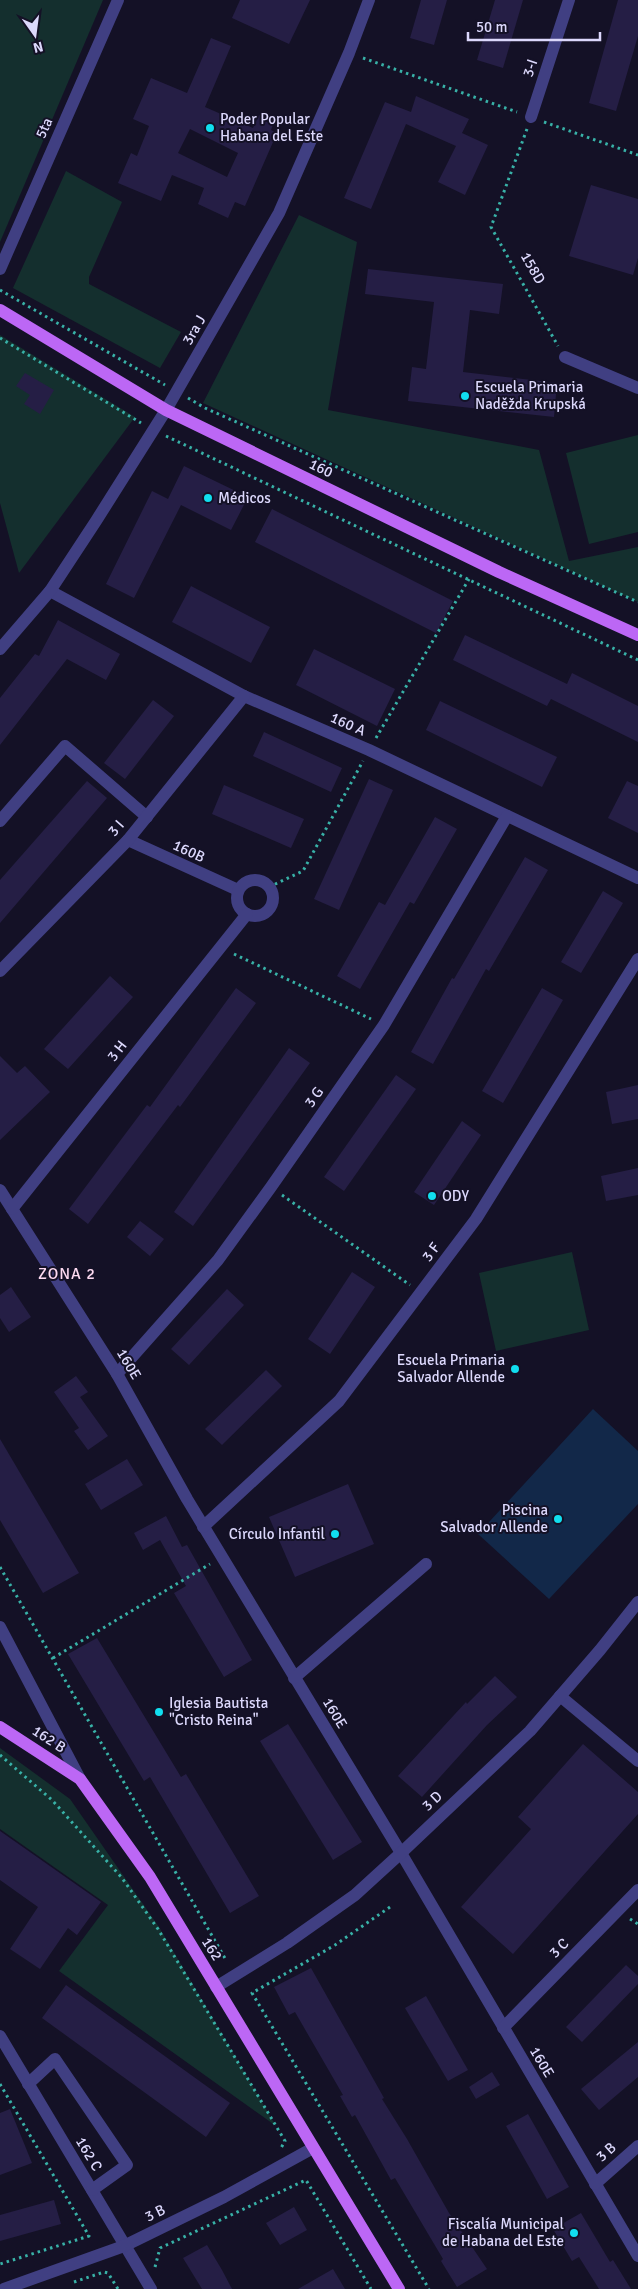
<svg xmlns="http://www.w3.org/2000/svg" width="638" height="2289" viewBox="0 0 638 2289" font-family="Signika,sans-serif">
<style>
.green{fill:#142f2e}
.water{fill:#122849}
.building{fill:#251e45;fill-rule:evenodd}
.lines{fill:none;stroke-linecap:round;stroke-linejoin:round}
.path{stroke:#38b1a7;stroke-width:3;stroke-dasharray:2.5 4;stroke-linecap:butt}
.minor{stroke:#403f82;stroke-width:12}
.major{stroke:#bc67f5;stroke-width:12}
.poi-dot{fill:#11deef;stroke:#141126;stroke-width:2}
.labels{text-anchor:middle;stroke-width:4;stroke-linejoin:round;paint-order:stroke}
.street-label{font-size:15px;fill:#dcd8fc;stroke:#141126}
.poi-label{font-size:15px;fill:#dcd8fc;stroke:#141126;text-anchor:start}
.neighbourhood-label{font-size:16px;letter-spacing:1px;fill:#fddaf1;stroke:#141126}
</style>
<rect width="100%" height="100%" fill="#141126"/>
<!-- green -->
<g class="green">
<polygon points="0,0 103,0 0,242"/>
<polygon points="66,171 122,202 89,277 89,284 181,332 160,368 13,288"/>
<polygon points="299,215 357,242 328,410 539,450 569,561 638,547 638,602 203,403"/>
<polygon points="0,335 135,417 19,573 0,503"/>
<polygon points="638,435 638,532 589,544 566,453"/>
<polygon points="572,1252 589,1330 496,1351 479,1273"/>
<polygon points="0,1748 70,1799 159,1927 276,2126 59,1971 108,1905 0,1829"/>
</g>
<!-- water -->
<polygon class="water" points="593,1409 638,1451 638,1504 549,1599 478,1534"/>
<!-- building -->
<g class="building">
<polygon points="240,0 310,0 289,44 232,18"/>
<polygon points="421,0 447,0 434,45 410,38"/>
<polygon points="495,0 523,0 503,68 477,60"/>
<polygon points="618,0 638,0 638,36 616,111 589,103"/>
<path d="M 211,38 L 231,46 L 205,107 L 253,128 L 259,115 L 274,122 L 271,130 L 277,133 L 245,206 L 235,202 L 228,218 L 198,204 L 204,188 L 172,175 L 161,201 L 118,183 L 131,153 L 137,156 L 149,126 L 133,119 L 151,78 L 187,93 ZM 190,129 L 238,153 L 227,177 L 178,153 Z"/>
<polygon points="416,96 469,119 462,133 488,145 465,195 438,182 456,146 406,124 371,209 344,198 385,102 411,112"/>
<polygon points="591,185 638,199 638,258 633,275 569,256"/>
<polygon points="368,269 503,284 499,314 470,310 463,372 557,383 554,417 408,401 412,367 426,369 434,302 365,294"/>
<polygon points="25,373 54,390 40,414 24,404 30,395 16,386"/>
<polygon points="184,466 248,497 231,530 181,505 134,598 106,584 152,491 168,499"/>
<polygon points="272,509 453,601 436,633 255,542"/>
<polygon points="191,586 270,627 251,663 172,622"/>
<polygon points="58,620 120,654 106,680 67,659 0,745 0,698 35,654 39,656"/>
<polygon points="465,635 567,684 572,673 638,706 638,742 551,699 547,706 453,660"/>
<polygon points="314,649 395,689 377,726 296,685"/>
<polygon points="153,700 174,716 125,779 104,763"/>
<polygon points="440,701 557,757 542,787 426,730"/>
<polygon points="264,732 342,768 331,792 253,756"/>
<polygon points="369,779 393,790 339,910 314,899"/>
<polygon points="87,781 107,798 0,923 0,880"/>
<polygon points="627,781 638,786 638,833 608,818"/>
<polygon points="224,785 304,819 291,848 212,814"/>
<polygon points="435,817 457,829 414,904 410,902 360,989 337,976 379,902 385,905"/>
<polygon points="525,857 548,870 489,971 486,969 433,1064 411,1052 452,978 454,979"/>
<polygon points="603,891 623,903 581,973 561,962"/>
<polygon points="110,976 133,997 68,1069 44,1049"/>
<polygon points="236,988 256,1003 180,1107 178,1105 88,1224 69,1209 147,1105 150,1107"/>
<polygon points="542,988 563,1000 503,1103 482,1091"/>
<polygon points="289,1048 310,1063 193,1226 174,1212"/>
<polygon points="0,1056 17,1073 25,1066 50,1092 0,1140"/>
<polygon points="396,1075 416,1089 344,1191 324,1177"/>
<polygon points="638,1085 638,1119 612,1124 606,1092"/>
<polygon points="462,1121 481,1135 434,1205 414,1192"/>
<polygon points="638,1168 638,1195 606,1201 601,1176"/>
<polygon points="140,1221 164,1239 150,1256 127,1237"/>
<polygon points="352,1272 375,1287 330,1354 308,1339"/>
<polygon points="11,1287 31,1317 9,1332 0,1318 0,1295"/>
<polygon points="227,1289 244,1305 189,1365 171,1349"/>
<polygon points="266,1370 282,1386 222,1445 205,1429"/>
<polygon points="76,1376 88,1392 80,1397 108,1436 88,1450 74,1431 79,1428 54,1392"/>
<polygon points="0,1439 79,1573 43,1593 0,1520"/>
<polygon points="127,1459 143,1485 101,1510 85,1484"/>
<polygon points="348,1484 374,1544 295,1577 269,1517"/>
<polygon points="166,1516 182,1547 187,1545 252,1660 224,1677 174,1593 186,1586 160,1540 143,1550 134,1533"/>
<polygon points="97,1638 181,1777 186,1774 259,1896 230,1913 150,1777 144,1781 68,1654"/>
<polygon points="495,1676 517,1697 487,1725 422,1797 398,1776 466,1702 467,1704"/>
<polygon points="288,1724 362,1842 333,1860 260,1741"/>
<polygon points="583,1744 638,1792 638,1814 513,1954 461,1907 531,1829 518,1817"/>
<polygon points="0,1831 101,1902 77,1935 68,1928 40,1969 10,1949 38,1907 0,1880"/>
<polygon points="626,1965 638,1976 638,1984 582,2042 566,2027"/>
<polygon points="311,1968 384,2098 382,2099 407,2139 449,2213 487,2269 457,2287 441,2261 443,2259 395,2178 391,2180 355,2115 352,2117 340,2096 343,2095 295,2012 289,2015 274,1987"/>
<polygon points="66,1985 230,2103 206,2137 42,2018"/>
<polygon points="426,1996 468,2070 448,2081 405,2008"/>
<polygon points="638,2042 638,2077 599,2110 581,2089"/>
<polygon points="492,2072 500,2085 476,2099 469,2087"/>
<polygon points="10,2109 32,2163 0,2175 0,2113"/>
<polygon points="528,2114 569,2187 547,2199 506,2126"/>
<polygon points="54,2200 61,2224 0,2241 0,2215"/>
<polygon points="294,2207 307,2230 280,2245 266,2223"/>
<polygon points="581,2213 610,2262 613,2260 631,2289 599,2289 579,2257 572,2261 553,2229"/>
<polygon points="207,2245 222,2270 232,2289 202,2289 183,2258"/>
<polygon points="333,2269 345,2289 298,2289"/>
</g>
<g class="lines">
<!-- path -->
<g class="path">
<polyline points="363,58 517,112"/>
<polyline points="544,122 638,155"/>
<polyline points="527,129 491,227 558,346"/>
<polyline points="0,290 165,385"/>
<polyline points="0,338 141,423"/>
<polyline points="188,398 205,408 638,602"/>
<polyline points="166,436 638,660"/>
<polyline points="376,738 469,579"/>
<polyline points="269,887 303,871 363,761"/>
<polyline points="234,954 371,1019"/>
<polyline points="282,1195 410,1285"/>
<polyline points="0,1567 226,1960"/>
<polyline points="53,1658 210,1564"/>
<polyline points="0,1755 52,1800 122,1878 158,1929 285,2141 281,2148"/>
<polyline points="390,1907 335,1945 252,1993 429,2289"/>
<polyline points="630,1919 638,1924"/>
<polyline points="0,2084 89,2236 0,2264"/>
<polyline points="155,2267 160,2248 306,2180 371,2289"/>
<polyline points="74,2282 104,2272 108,2273 118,2289"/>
</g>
<!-- minor -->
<g class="minor">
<polyline points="531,117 569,0"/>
<polyline points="0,269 118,0"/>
<polyline points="565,357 638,388"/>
<polyline points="50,591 244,696 369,750 638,878"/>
<polyline points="0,649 50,591 96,521 166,410 279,213 349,53 369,0"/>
<polyline points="0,821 65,746 147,817"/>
<polyline points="128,840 238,890"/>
<circle cx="255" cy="898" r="18"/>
<polyline points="0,971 128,840 244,696"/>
<polyline points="0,1190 117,1374 187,1499 401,1853 638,2256"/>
<polyline points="12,1209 247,914"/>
<polyline points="117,1374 218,1260 271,1187 384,1025 507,816"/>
<polyline points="203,1527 339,1401 476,1219 638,959"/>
<polyline points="0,1627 80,1779"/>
<polyline points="294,1678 426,1564"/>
<polyline points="560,1696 638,1761"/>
<polyline points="216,1987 287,1943 355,1895 401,1853 530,1731 600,1650 638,1602"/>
<polyline points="503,2028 638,1890"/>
<polyline points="0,2036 151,2289"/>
<polyline points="28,2084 55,2059 127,2165 92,2190"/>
<polyline points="595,2184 638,2146"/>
<polyline points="4,2289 124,2246 224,2197 313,2148"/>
</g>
<!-- major -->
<g class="major">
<polyline points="0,310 166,410 499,572 638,635"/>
<polyline points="0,1727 80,1779 150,1877 399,2289"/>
</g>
</g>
<!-- markers -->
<g class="poi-dot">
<circle cx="210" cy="128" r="5"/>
<circle cx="465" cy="396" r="5"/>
<circle cx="208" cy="498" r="5"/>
<circle cx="432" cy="1196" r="5"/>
<circle cx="515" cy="1369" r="5"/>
<circle cx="558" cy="1519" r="5"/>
<circle cx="335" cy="1534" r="5"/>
<circle cx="159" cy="1712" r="5"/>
<circle cx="574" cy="2233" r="5"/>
</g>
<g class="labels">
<!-- street labels -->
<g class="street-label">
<text transform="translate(530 68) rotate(-72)" y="5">3-I</text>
<text transform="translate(44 128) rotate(-66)" y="5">5ta</text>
<text transform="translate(533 268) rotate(60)" y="5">158D</text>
<text transform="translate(194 330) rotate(-60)" y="5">3ra J</text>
<text transform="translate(321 468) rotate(26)" y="5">160</text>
<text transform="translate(348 724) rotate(24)" y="5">160 A</text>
<text transform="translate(116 828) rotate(-49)" y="5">3 I</text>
<text transform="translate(189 851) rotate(25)" y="5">160B</text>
<text transform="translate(117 1051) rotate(-52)" y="5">3 H</text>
<text transform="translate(314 1097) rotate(-55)" y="5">3 G</text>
<text transform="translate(431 1252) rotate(-53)" y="5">3 F</text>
<text transform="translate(129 1364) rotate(59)" y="5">160E</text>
<text transform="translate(335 1713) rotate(59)" y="5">160E</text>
<text transform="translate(49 1739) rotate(33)" y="5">162 B</text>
<text transform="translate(432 1801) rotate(-43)" y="5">3 D</text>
<text transform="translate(559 1948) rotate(-45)" y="5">3 C</text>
<text transform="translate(212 1949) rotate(58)" y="5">162</text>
<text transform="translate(542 2062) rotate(59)" y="5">160E</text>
<text transform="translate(606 2152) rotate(-42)" y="5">3 B</text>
<text transform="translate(89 2154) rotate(59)" y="5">162 C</text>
<text transform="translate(155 2213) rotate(-26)" y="5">3 B</text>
</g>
<!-- poi labels -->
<g class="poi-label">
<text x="220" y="124">Poder Popular<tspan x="220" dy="17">Habana del Este</tspan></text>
<text x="475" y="392">Escuela Primaria<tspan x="475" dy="17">Naděžda Krupská</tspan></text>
<text x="218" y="503">Médicos</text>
<text x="442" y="1201">ODY</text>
<text x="505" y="1365" text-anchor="end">Escuela Primaria<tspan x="505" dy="17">Salvador Allende</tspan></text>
<text x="548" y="1515" text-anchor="end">Piscina<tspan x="548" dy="17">Salvador Allende</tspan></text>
<text x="325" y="1539" text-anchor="end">Círculo Infantil</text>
<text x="169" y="1708">Iglesia Bautista<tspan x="169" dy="17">"Cristo Reina"</tspan></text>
<text x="564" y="2229" text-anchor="end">Fiscalía Municipal<tspan x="564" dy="17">de Habana del Este</tspan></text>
</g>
<!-- neighbourhood labels -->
<g class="neighbourhood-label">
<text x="67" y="1279">ZONA 2</text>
</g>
</g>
<!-- north arrow -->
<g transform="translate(35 35) rotate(166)" stroke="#141126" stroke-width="4" paint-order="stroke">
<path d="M0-4L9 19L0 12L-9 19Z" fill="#dcd8fc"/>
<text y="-8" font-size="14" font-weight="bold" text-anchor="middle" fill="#dcd8fc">N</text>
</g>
<!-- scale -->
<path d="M468 32v8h132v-8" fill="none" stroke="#dcd8fc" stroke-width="2.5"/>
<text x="476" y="32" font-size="15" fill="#dcd8fc" stroke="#141126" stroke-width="4" paint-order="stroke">50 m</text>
</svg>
